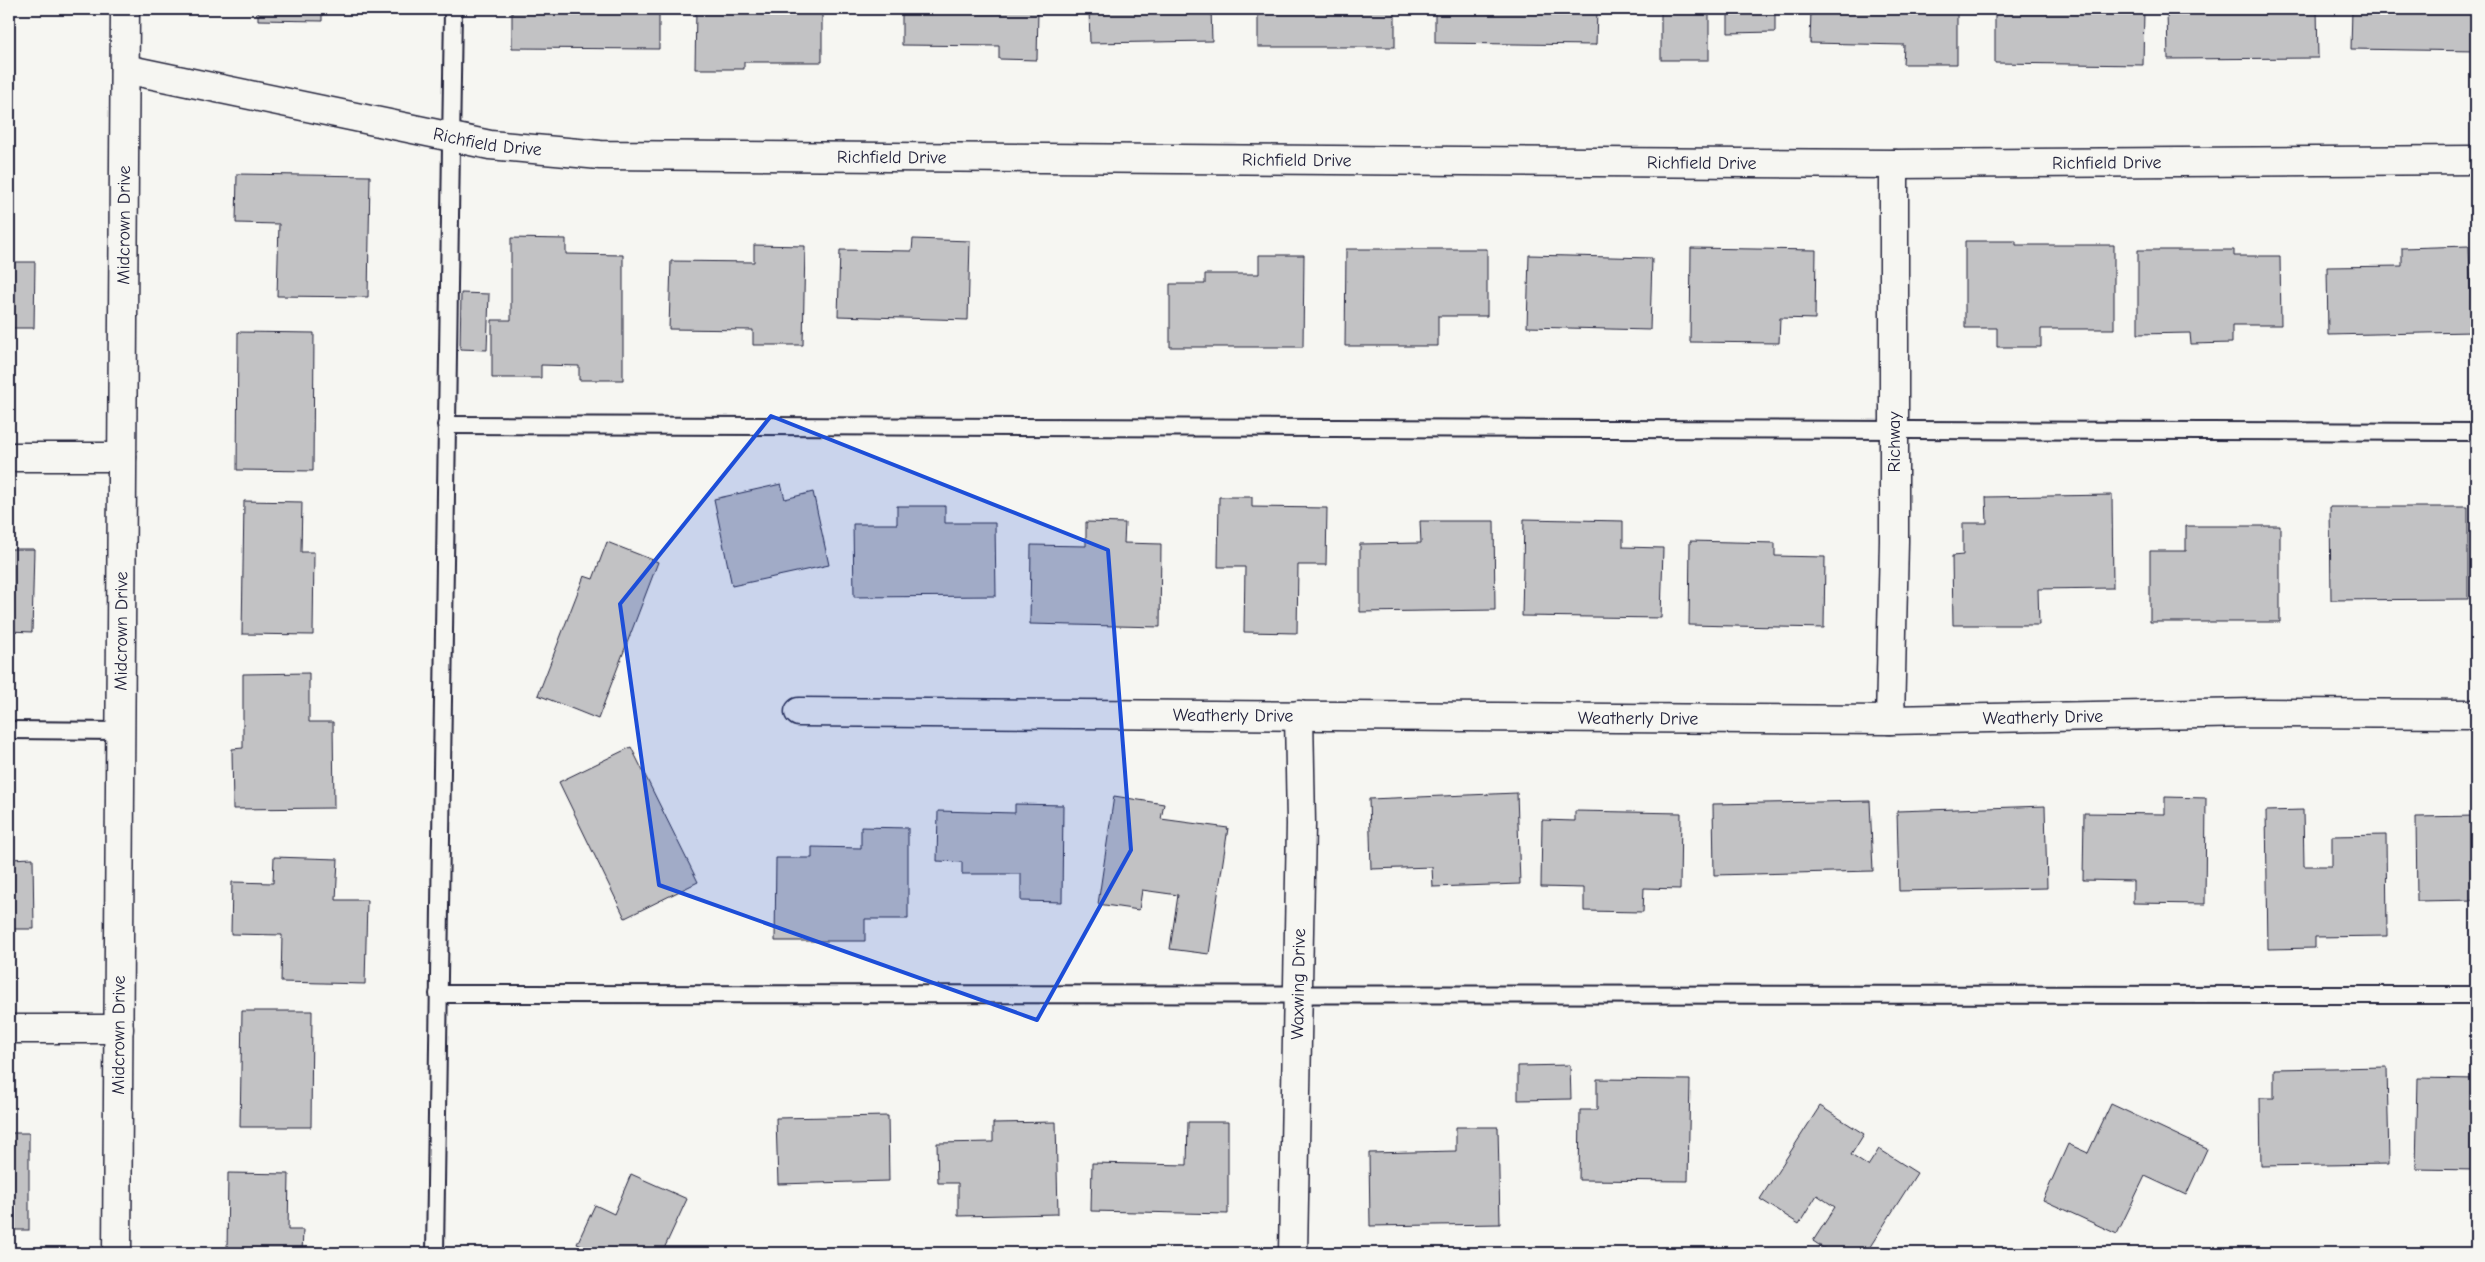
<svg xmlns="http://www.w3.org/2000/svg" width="2485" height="1262" viewBox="0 0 2485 1262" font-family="'Comic Neue',sans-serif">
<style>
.building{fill:#c2c2c4;stroke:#22223b}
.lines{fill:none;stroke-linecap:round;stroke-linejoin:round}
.lane-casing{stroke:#22223b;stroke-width:20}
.street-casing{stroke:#22223b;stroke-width:31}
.secondary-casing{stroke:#22223b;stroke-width:31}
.lane{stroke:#f6f6f2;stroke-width:16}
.street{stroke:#f6f6f2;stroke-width:28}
.secondary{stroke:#f6f6f2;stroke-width:28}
.marked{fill:#1d4ed8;fill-opacity:0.2;stroke:#1d4ed8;stroke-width:4;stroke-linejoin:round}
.labels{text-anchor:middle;stroke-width:5;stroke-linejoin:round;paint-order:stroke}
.street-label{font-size:18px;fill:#22223b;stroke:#f6f6f2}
</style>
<rect width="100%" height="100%" fill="#f6f6f2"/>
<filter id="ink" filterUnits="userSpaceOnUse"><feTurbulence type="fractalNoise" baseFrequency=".02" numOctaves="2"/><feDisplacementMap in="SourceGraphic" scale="10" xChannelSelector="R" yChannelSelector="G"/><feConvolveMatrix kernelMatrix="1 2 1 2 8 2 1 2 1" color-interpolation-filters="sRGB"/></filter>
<g filter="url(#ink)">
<!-- building -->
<g class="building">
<polygon points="258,9 322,9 322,21 258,20"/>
<polygon points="512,9 659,9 659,49 512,48"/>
<polygon points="696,9 822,9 822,62 744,62 744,69 695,69"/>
<polygon points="902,9 1038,9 1037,60 999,59 999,46 902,45"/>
<polygon points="1089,9 1211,9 1212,41 1090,43"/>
<rect x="1258" y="9" width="137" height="38"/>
<polygon points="1435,9 1597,9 1596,45 1435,43"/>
<rect x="1661" y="9" width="48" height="51"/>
<polygon points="1728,9 1775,9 1775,32 1728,33"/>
<polygon points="1811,9 1957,9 1957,64 1903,64 1904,45 1810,43"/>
<polygon points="1995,9 2144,9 2143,65 1995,63"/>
<polygon points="2167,9 2317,9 2318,58 2168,59"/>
<polygon points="2352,9 2476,9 2476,51 2351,49"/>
<polygon points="237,174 370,176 368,297 277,296 279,224 236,223"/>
<polygon points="511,238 566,239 566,254 623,255 623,380 579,380 579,366 541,365 541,378 492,378 492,320 511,320"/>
<polygon points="913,239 970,241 968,320 838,316 840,250 912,251"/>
<polygon points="1965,241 2016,241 2016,245 2114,245 2114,329 2041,329 2041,347 1997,347 1997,328 1965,328"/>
<polygon points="754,245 805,246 803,345 753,345 753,330 669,329 671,261 754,262"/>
<polygon points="2469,246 2472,332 2328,335 2327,267 2402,266 2402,248"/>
<polygon points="1691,248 1816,250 1815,319 1780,318 1779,343 1690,342"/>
<polygon points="1346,249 1487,249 1487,316 1438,316 1438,346 1345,346"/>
<polygon points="2138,250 2234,250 2234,256 2280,256 2281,325 2232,325 2232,343 2191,344 2190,333 2138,334"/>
<polygon points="1259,255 1304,255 1303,347 1170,347 1170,284 1205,284 1205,274 1259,274"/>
<polygon points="1529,255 1652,258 1650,330 1527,327"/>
<polygon points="9,262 35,262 34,328 9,328"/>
<polygon points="461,293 489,294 487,350 460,349"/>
<polygon points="238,332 314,333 313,471 237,470"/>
<polygon points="781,484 785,499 813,492 829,565 732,586 714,499"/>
<polygon points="2112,495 2113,588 2038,589 2039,625 1953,625 1952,556 1963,555 1963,523 1987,523 1986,497"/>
<polygon points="1219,497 1252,497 1252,507 1327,508 1326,565 1298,565 1297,633 1244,632 1245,567 1218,567"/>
<polygon points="244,501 302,502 301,552 314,552 313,635 242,634"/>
<polygon points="897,506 945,506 945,523 995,523 996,596 854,597 853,524 897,524"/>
<polygon points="2330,507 2468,507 2468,599 2331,600"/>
<polygon points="1524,519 1623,521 1623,547 1663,548 1661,618 1522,616"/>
<polygon points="1420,521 1494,521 1495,610 1360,612 1360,544 1421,543"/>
<polygon points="1086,522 1125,523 1124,543 1161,544 1160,627 1030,624 1031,545 1086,546"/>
<polygon points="2186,526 2280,526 2280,622 2150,622 2150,551 2186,551"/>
<polygon points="1690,541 1775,543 1775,556 1825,557 1824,628 1689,625"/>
<polygon points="607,542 658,562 598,719 538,695 584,576 593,579"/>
<polygon points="9,549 34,549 32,632 9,631"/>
<polygon points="309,673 309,722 333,722 334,808 233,809 232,749 243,748 243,674"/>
<polygon points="631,747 698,882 625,918 559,782"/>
<polygon points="1517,793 1520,884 1433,887 1432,867 1371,869 1369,799"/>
<polygon points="1114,796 1164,804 1161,819 1228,828 1209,954 1170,949 1178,895 1142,890 1139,910 1098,904"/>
<polygon points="2165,797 2206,798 2205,904 2133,903 2133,881 2083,880 2084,813 2165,814"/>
<polygon points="1870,801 1873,871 1714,875 1713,804"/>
<polygon points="1015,804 1063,805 1062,902 1021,901 1021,874 962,874 962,862 937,861 938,811 1015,813"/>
<polygon points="2045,806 2047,888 1899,891 1897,811"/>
<polygon points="2303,810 2304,866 2332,866 2332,836 2386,835 2387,936 2315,937 2315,948 2268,949 2266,811"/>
<polygon points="1575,811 1681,813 1680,889 1644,888 1643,912 1584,911 1584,888 1541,887 1542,820 1575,821"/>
<polygon points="2476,816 2476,900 2417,901 2416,817"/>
<polygon points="861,827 908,828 908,919 865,919 865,941 775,941 776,858 812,858 812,847 861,848"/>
<polygon points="274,857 338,859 336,900 367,900 365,984 281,982 282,935 231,934 232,882 273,883"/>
<polygon points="33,858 34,929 9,929 9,859"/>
<polygon points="242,1011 312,1011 311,1127 240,1127"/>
<polygon points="1570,1065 1571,1099 1518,1100 1518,1066"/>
<polygon points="2387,1067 2389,1164 2261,1166 2260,1098 2274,1098 2274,1069"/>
<polygon points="2418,1078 2476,1079 2476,1170 2416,1169"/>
<polygon points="1597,1079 1690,1080 1688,1181 1579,1180 1580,1110 1597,1110"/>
<polygon points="2111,1104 2207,1149 2186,1195 2145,1176 2117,1234 2043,1200 2068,1144 2088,1153"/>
<polygon points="1820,1106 1864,1134 1851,1155 1868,1166 1879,1149 1917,1173 1866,1253 1831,1253 1813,1241 1835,1207 1817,1195 1799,1224 1760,1199"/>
<polygon points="888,1116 889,1181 778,1184 776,1118"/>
<polygon points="1056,1122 1058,1214 958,1216 958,1183 938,1183 937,1143 993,1142 993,1123"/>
<polygon points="1188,1122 1228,1122 1228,1214 1091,1211 1092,1163 1187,1165"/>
<polygon points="1456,1127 1498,1127 1500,1224 1370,1226 1369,1153 1456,1151"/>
<rect x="9" y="1133" width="20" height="97"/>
<polygon points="228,1173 289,1174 288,1230 303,1230 302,1253 227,1253"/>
<polygon points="631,1174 687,1199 662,1253 588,1253 590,1249 577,1244 595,1205 614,1214"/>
</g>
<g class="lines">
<defs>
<g id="lane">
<polyline points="446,425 2476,432"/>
<polyline points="9,730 121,731"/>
<polyline points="438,994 2476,995"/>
<polyline points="435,1253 453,9"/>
</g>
<g id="street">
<path id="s1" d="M 125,69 L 490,145 L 600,155 L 1894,164 L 2476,160"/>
<polyline points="9,457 122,457"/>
<path id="s2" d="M 799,712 L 1890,720 L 2253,713 L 2476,714"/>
<polyline points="1890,720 1894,541 1894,164"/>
<polyline points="9,1029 119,1029"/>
<path id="s3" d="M 1293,1253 L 1301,824 L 1299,715"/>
</g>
<g id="secondary">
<path id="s4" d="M 117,1253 L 125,9"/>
</g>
</defs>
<!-- lane casing -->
<use href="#lane" class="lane-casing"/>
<!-- street casing -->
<use href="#street" class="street-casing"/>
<!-- secondary casing -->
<use href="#secondary" class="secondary-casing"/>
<!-- lane -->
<use href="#lane" class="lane"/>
<!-- street -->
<use href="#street" class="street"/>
<!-- secondary -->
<use href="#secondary" class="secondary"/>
</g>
</g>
<!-- marked area -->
<path class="marked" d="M 771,416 L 1108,550 L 1131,850 L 1037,1020 L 659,885 L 620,604 Z"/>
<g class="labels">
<!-- street labels -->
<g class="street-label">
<text dy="6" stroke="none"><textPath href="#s1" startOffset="370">Richfield Drive</textPath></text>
<text dy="6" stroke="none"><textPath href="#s1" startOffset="775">Richfield Drive</textPath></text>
<text dy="6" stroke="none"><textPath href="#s1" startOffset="1180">Richfield Drive</textPath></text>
<text dy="6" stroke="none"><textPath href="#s1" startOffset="1585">Richfield Drive</textPath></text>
<text dy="6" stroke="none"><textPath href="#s1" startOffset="1990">Richfield Drive</textPath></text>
<text dy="6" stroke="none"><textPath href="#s4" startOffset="1028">Midcrown Drive</textPath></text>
<text transform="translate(1894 442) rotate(-90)" y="6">Richway</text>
<text dy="6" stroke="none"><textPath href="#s4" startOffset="622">Midcrown Drive</textPath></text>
<text dy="6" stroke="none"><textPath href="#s2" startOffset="434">Weatherly Drive</textPath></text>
<text dy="6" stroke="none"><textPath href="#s2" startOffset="1244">Weatherly Drive</textPath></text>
<text dy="6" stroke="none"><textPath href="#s2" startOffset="839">Weatherly Drive</textPath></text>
<text dy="6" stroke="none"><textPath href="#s3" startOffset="269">Waxwing Drive</textPath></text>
<text dy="6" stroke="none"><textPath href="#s4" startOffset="218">Midcrown Drive</textPath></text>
</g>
</g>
<!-- margin -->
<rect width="2485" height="1262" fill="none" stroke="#f6f6f2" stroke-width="30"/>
<rect x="15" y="15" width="2455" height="1232" fill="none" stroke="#22223b" stroke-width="2" filter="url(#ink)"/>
</svg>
